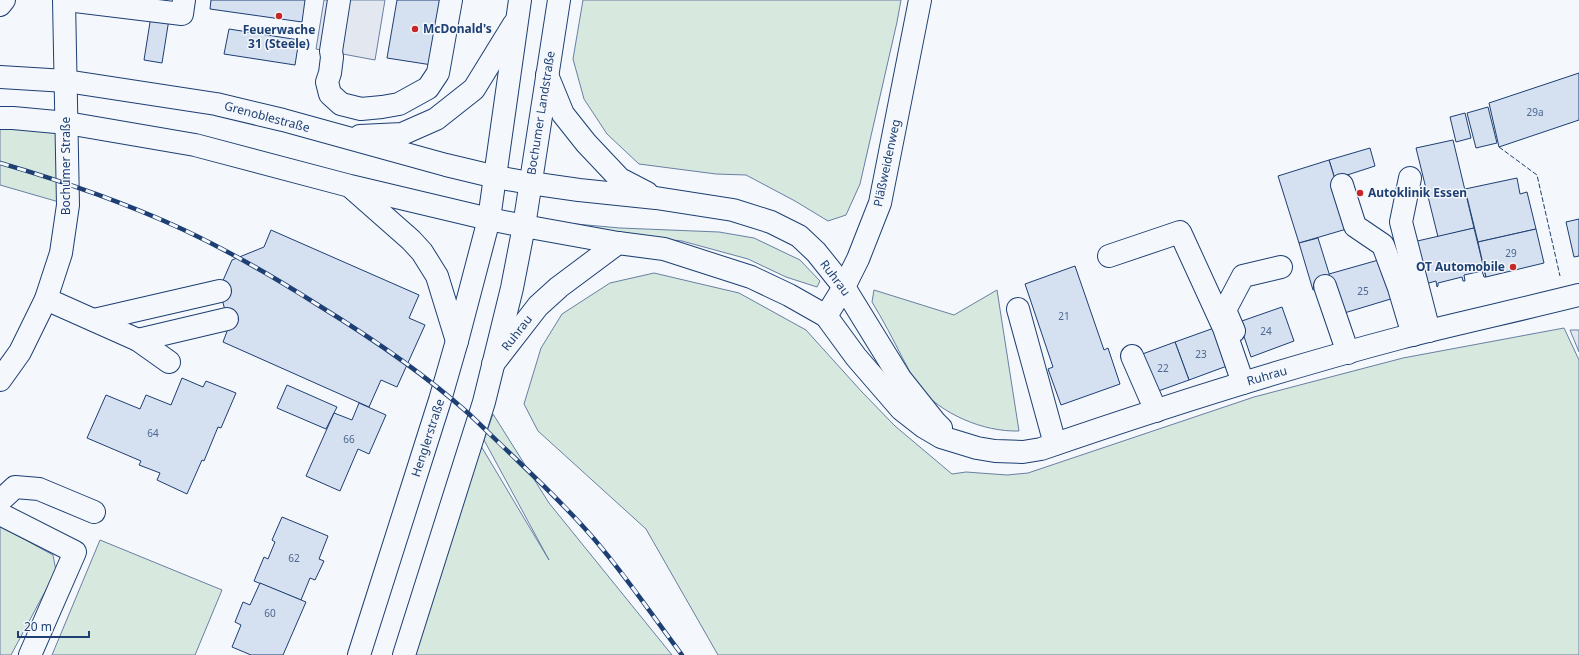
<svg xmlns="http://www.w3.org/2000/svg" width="1579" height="655" viewBox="0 0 1579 655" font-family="'Noto Sans',sans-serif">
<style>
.green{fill:#d7e8df;stroke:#687fa3}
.parking{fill:#e3e8f0;stroke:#687fa3}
.building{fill:#d5e0f0;stroke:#1d3f73}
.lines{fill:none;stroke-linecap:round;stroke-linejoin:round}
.minor-casing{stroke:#1d3f73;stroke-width:24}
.major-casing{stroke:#1d3f73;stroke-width:24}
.minor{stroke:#f4f7fb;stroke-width:22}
.major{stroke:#f4f7fb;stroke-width:22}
.rail-casing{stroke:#1d3f73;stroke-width:4.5}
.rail{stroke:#f4f7fb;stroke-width:3;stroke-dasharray:9;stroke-linecap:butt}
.fence{stroke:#1d3f73;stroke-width:1;stroke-dasharray:5 2;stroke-linecap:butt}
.poi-dot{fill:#c62828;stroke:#f4f7fb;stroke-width:1.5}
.labels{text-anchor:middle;stroke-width:3;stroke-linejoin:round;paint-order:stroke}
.number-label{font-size:10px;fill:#4b6792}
.poi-label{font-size:12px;font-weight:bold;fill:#1d3f73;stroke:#f4f7fb;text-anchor:start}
.street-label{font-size:12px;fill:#1d3f73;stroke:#f4f7fb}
</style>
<rect width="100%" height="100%" fill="#f4f7fb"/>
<!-- green -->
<g class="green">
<polygon points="583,0 901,0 897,22 860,184 846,215 828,221 795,201 746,175 716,174 639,164 607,134 584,99 573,59"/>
<polygon points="0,121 65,125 66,204 0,185"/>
<polygon points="565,223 620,228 719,232 754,238 800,260 820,281 817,287 786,277 748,259 682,241 621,235"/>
<polygon points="654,273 739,293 806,330 862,392 895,426 952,474 966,472 1007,475 1028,473 1254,397 1403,358 1564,328 1579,360 1579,655 718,655 646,529 538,431 524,404 541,348 562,314 610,283"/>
<path d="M 874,290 L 954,315 L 997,290 L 1019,431 C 983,432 941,414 918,386 C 912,378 908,367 903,359 C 893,339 883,320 872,302 Z"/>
<polygon points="493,414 549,503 672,655 410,655 481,446 549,560 484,440"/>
<polygon points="0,526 53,555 56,571 11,655 0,655"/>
<polygon points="100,540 222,590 195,655 52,655"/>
</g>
<!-- parking -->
<g class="parking">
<polygon points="324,0 385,0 375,60 316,49"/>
<polygon points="1570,330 1579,330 1579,352"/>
</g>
<!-- building -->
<g class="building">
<polygon points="211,0 305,0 302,22 210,9"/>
<polygon points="397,0 443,0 432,65 387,58"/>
<polygon points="151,16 169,19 162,63 144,60"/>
<polygon points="229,29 299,40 295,65 224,54"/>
<polygon points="1579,73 1579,120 1499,147 1489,103"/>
<polygon points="1488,107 1497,143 1476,148 1467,113"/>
<polygon points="1465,113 1471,138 1456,142 1450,117"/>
<polygon points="1453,140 1474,228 1438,237 1416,148"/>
<polygon points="1370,148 1375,166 1335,179 1329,160"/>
<polygon points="1329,160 1350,228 1299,243 1278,176"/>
<polygon points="1517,178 1520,194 1527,192 1536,229 1478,242 1465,189"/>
<polygon points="1579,219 1579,256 1574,257 1566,222"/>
<polygon points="1474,228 1486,277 1484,277 1482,271 1464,275 1465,281 1463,281 1462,277 1438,283 1438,286 1437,287 1436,281 1425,284 1413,242"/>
<polygon points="1536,229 1544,263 1486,277 1478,242"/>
<polygon points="271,230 419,295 409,318 425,325 397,387 381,380 369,407 223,342 229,326 220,291 221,285 232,260 264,247"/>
<polygon points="1318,238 1332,283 1313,290 1299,243"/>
<polygon points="1382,259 1394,298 1341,314 1329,274"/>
<polygon points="1075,266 1104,350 1108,348 1120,384 1061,405 1048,369 1053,367 1025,284"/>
<polygon points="1282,307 1294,341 1251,357 1239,322"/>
<polygon points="1214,328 1227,366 1189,380 1175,342"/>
<polygon points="1175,342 1189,380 1150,394 1137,356"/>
<polygon points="182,378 203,387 206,381 236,393 221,428 218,427 204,461 202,460 187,494 157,480 160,473 139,465 141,461 87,438 106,395 140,409 146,395 171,405"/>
<polygon points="287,385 337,407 326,429 277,408"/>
<polygon points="359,403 386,415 369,454 358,449 340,491 306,476 334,413 352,420"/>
<polygon points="282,517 328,536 319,559 324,561 315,580 310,578 301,600 254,581 264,557 268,559 275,542 272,540"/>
<polygon points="260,583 306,602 283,655 251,655 232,647 241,625 235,622 243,602 250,605"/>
</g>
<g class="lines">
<defs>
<g id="minor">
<polyline points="67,0 182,14 184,0"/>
<polyline points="339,0 331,51 332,57 330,73 327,82 330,94 341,104 361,109 382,107 399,104 428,88 438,73 451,0"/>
<polyline points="0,5 4,0"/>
<polyline points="547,75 563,114 586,143 620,179 647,193"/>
<polyline points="1410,178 1401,222 1429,331"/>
<polyline points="530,183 579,190 656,198 733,210 771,222 799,236 816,252 844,287 900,378 935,422 941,428"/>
<polyline points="1342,185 1355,226 1383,245 1399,288 1413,335"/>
<path d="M 524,226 L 618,243 L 664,249 L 751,277 L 789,295 L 826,316 L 856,357 L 901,409 L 924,427 L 941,437 L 977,448 L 995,451 L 1023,452 L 1041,449 C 1160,408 1279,370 1400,338 C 1459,323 1519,310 1579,295"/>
<polyline points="1109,256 1180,232 1224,328 1243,383"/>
<polyline points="1325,286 1348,353"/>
<polyline points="46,299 138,340 169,362"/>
<polyline points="1018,309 1055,444"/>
<polyline points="826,316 844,287 858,259 880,203 920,0"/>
<polyline points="94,320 220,291"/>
<polyline points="1234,331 1225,310 1243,276 1281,267"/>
<polyline points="138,340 227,319"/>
<polyline points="1132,356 1156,411"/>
<polyline points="493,364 538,306 559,287 618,243"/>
<polyline points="0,380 20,352 46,299 61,253 68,205 64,0"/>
<polyline points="0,501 15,487 39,489 94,512"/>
<polyline points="0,514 75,552 30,655"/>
</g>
<g id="major">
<polyline points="0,77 66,81 216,104 283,120 446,165 496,177 530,183"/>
<polyline points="0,118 13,118 67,123 195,145 350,186 489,219 524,226"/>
<polyline points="360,136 402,134 436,119 474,89 514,24"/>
<polyline points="352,188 411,240 422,252 437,276 457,341"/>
<polyline points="359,655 440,400 457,341 489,219 520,0"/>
<polyline points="404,655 484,402 512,288 524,226 559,0"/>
</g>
</defs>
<!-- minor casing -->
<use href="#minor" class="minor-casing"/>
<!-- major casing -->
<use href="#major" class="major-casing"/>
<!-- minor -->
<use href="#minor" class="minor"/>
<!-- major -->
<use href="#major" class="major"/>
<defs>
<path id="rail" d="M 0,163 C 62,181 123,202 182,229 C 229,251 274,277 318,305 C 370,337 422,372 468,413 C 485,429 501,445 518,461 C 542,484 566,507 588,532 C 622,570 651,614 682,655"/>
</defs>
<!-- rail casing -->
<use href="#rail" class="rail-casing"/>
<!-- rail -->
<use href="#rail" class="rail"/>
<!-- fence -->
<polyline class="fence" points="1499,147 1537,175 1560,276"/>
</g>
<!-- markers -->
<g class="poi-dot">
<circle cx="279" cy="16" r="4"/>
<circle cx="415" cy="29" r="4"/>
<circle cx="1360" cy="193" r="4"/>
<circle cx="1513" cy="267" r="4"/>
</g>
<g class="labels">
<!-- number labels -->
<g class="number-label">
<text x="1535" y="116">29a</text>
<text x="1511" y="257">29</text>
<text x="1363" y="295">25</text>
<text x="1064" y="320">21</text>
<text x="1266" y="335">24</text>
<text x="1201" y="358">23</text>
<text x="1163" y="372">22</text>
<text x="153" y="437">64</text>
<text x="349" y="443">66</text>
<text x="294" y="562">62</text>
<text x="270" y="617">60</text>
</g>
<!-- poi labels -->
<g class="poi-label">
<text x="423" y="33">McDonald's</text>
<text x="279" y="34" text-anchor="middle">Feuerwache<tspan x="279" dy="14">31 (Steele)</tspan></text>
<text x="1368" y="197">Autoklinik Essen</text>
<text x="1505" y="271" text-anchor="end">OT Automobile</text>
</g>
<!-- street labels -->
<g class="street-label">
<text transform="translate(541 113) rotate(-81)" y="4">Bochumer Landstraße</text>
<text transform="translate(267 117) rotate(15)" y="4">Grenoblestraße</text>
<text transform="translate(887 163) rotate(-78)" y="4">Pläßweidenweg</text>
<text transform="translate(66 166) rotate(-90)" y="4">Bochumer Straße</text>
<text transform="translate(835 278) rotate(53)" y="4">Ruhrau</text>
<text transform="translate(517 333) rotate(-52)" y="4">Ruhrau</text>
<text transform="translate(1267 376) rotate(-16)" y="4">Ruhrau</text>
<text transform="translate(428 438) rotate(-72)" y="4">Henglerstraße</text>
</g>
</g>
<!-- scale -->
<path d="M18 631v6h71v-6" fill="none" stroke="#1d3f73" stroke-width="2"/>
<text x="24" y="631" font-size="12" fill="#1d3f73" stroke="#f4f7fb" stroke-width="3" paint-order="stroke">20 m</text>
</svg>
